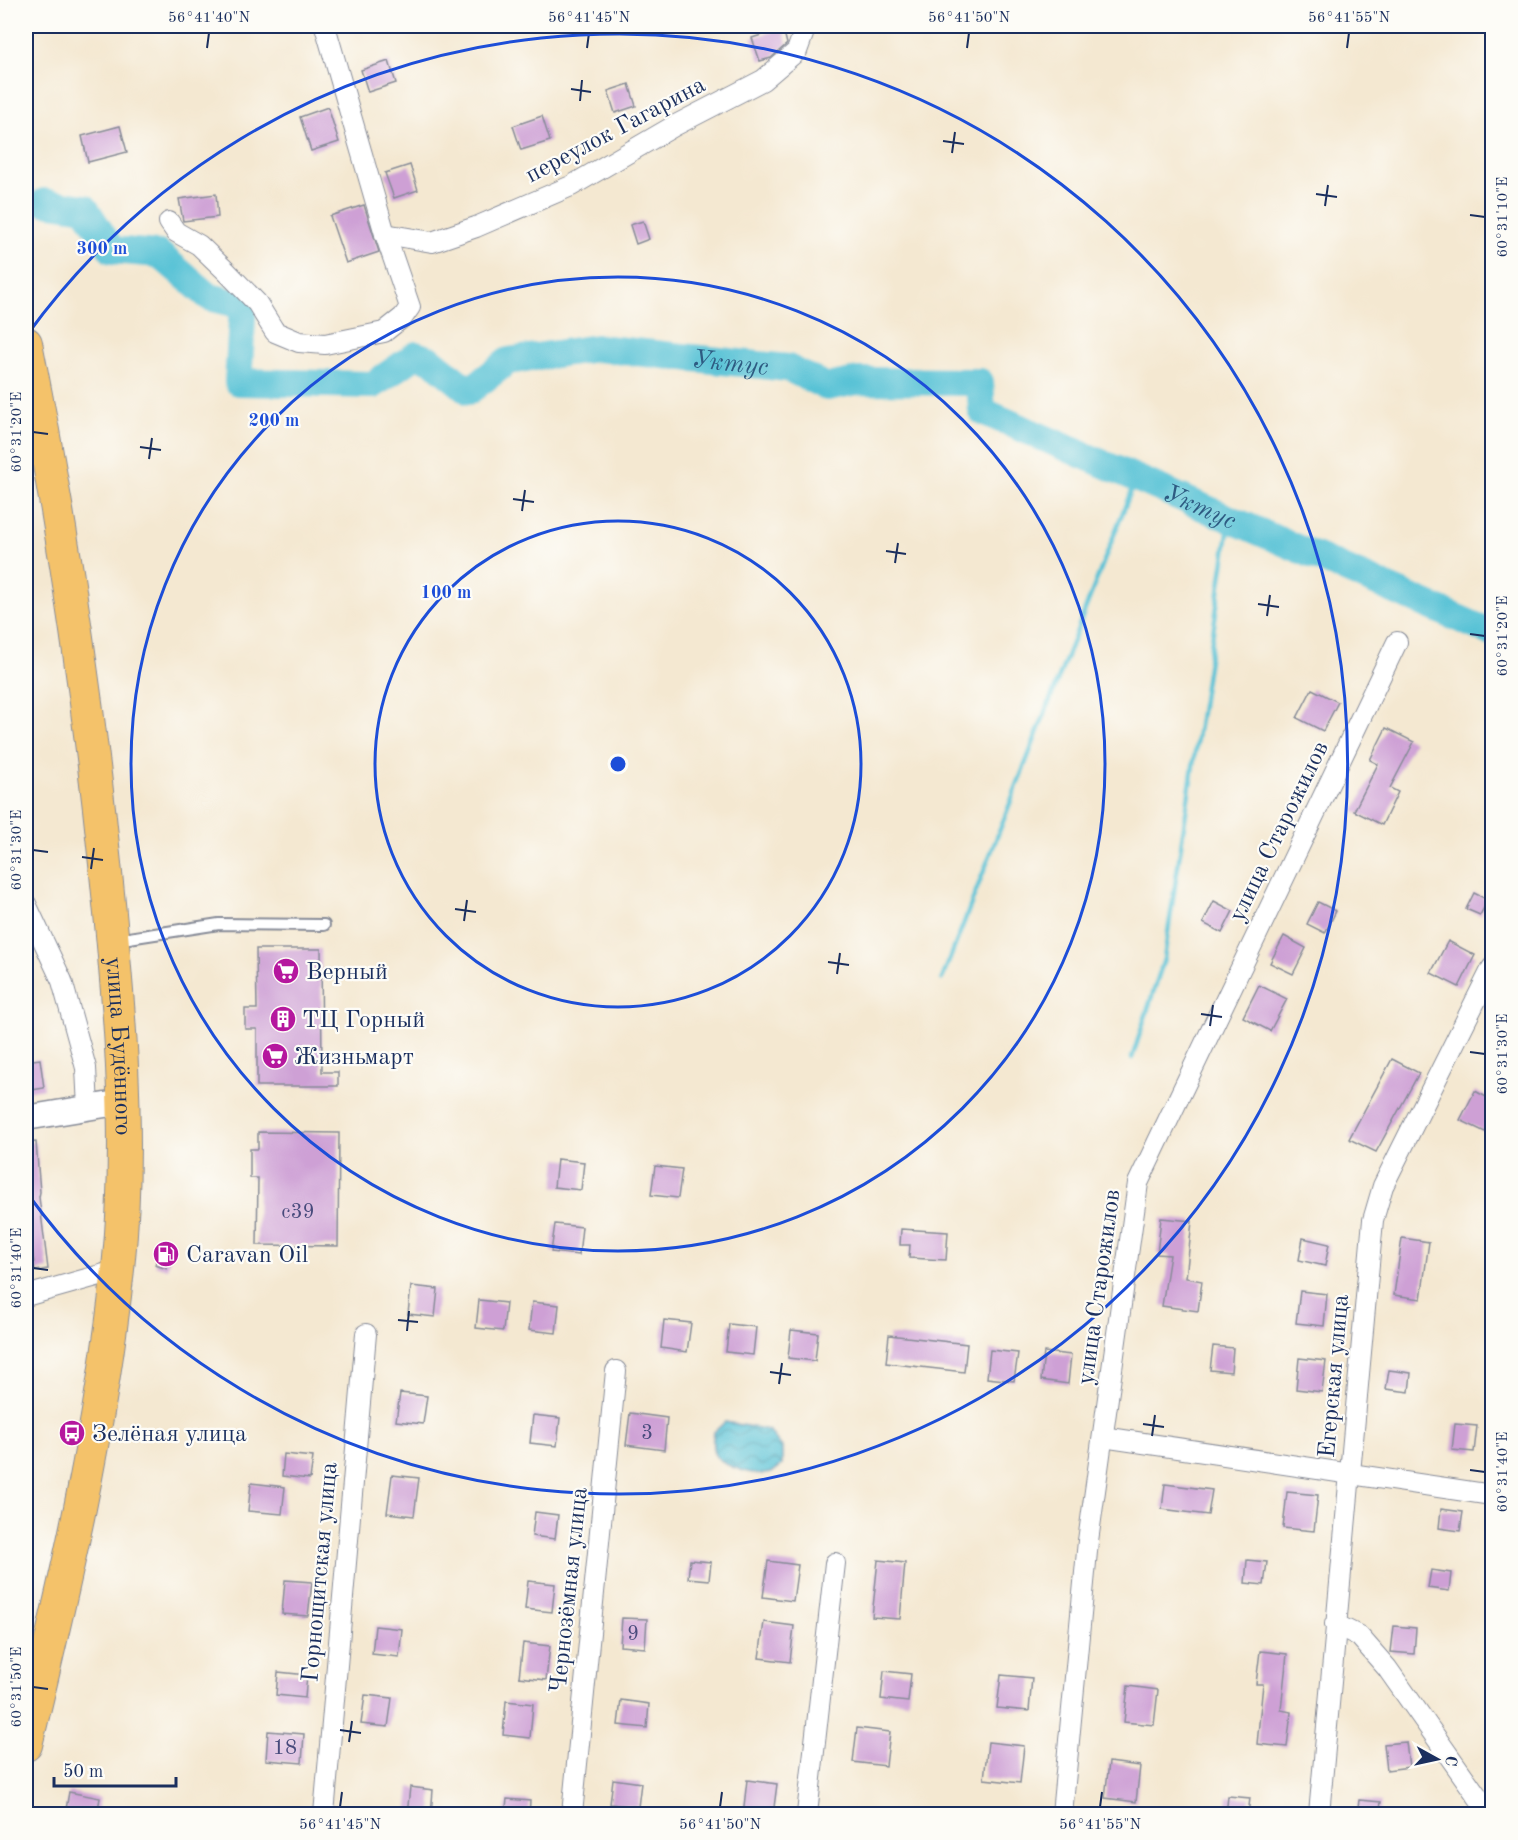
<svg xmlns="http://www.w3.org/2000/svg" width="1518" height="1840" viewBox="0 0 1518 1840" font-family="'Old Standard TT',serif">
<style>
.water{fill:url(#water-waves);stroke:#3a789a;stroke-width:1.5}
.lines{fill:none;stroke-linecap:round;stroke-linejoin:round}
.stream{stroke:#59c2d6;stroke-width:4.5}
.river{stroke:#59c2d6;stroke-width:28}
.building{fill:#cea0d5}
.service-casing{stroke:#888c98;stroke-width:14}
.minor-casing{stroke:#888c98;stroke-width:22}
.tertiary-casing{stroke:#888c98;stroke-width:27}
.primary-casing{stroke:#888c98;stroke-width:34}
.service{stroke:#fff;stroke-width:10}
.minor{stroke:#fff;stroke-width:20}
.tertiary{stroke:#fff;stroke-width:24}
.primary{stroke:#f4c26a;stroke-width:32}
.ticks{fill:none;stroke:#1b2f5e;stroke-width:2}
.ring{fill:none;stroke:#1d4ed8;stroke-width:3}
.labels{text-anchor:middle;stroke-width:4.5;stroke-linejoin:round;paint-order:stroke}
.number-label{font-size:21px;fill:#484b7c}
.street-label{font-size:24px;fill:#1b2f5e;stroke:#fdfcf7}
.poi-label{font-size:24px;fill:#1b2f5e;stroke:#fdfcf7;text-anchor:start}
.water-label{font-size:26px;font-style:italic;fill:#2e5b82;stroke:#fdfcf7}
.centre{fill:#1d4ed8;stroke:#fdfcf7;stroke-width:3}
.ring-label{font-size:18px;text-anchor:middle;font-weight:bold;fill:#1d4ed8;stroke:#fdfcf7;stroke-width:4.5;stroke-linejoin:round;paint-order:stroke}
.neatline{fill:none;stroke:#1b2f5e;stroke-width:2}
.ticks-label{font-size:15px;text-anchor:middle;fill:#1b2f5e}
</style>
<defs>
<pattern id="water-waves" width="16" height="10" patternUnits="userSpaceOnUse" patternTransform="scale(1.5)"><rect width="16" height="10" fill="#59c2d6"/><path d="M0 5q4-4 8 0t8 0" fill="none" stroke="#499eb1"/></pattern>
</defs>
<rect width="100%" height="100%" fill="#fdfcf7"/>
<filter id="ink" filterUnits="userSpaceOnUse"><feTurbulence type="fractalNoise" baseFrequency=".0167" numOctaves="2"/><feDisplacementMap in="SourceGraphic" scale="12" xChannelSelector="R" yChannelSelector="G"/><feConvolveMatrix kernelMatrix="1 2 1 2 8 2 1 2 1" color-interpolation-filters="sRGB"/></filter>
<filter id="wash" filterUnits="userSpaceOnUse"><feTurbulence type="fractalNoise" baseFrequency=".008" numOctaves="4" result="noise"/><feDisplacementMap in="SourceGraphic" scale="24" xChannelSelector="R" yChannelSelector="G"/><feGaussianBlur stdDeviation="1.35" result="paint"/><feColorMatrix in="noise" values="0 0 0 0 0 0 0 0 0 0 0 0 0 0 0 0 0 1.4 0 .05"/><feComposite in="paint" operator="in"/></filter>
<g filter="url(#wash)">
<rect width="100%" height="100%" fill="#f4e8d1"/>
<!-- water -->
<path class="water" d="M 725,1422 L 768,1430 L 782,1447 L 782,1465 C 779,1467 774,1472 770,1473 C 757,1477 725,1467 716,1456 C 711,1450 713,1439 714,1432 Z"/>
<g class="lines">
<!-- stream -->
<g class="stream">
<polyline points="942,979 1136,478"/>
<polyline points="1132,1058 1164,959 1230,519"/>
</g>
<!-- river -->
<path class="river" id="s1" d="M 44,202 L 85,208 L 112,250 L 159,254 L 209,297 L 243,305 L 238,382 L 373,385 L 416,355 L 431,360 L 469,391 L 508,361 L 597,348 L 788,368 L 827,387 L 857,381 L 980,382 L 982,411 L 1492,633"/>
</g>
<g id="blocks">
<!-- building -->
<g class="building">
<polygon points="783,28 787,44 771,58 760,61 752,38"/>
<polygon points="389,61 396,83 368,92 361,70"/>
<polygon points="629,84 636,106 615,113 608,91"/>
<polygon points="328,107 339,142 311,151 300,117"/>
<polygon points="542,116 550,141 521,150 513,126"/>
<polygon points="120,126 127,152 88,162 82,136"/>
<polygon points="410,165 418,190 394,198 385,173"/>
<polygon points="216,194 218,217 183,221 179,199"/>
<polygon points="364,205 379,252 346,263 330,216"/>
<polygon points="643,221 649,239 636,244 630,225"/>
<polygon points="1312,689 1338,702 1323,731 1297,718"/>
<polygon points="1386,728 1414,742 1390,788 1398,792 1382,825 1354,811 1378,764 1370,760"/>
<polygon points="1474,893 1488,900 1480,915 1466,909"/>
<polygon points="1214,901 1233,911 1222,933 1203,923"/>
<polygon points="1318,902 1336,911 1325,933 1307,924"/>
<polygon points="1284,936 1306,948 1293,974 1270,963"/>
<polygon points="1448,941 1475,955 1459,987 1431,973"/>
<polygon points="256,949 321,949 322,1072 338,1072 338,1086 257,1086 257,1029 245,1029 245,1009 257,1009"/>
<polygon points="1259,985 1287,999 1270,1031 1243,1017"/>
<polygon points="40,1059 44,1088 26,1091 26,1061"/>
<polygon points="1392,1059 1419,1073 1376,1152 1349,1139"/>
<polygon points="1475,1091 1492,1100 1492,1117 1485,1132 1460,1120"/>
<polygon points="258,1132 339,1133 338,1246 257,1245 258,1178 250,1178 250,1149 258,1149"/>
<polygon points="36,1142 40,1192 39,1197 48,1269 35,1271 26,1202 26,1143"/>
<polygon points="557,1159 584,1162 581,1190 554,1187"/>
<polygon points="655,1166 682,1169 678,1198 651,1195"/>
<polygon points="1161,1218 1192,1221 1186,1278 1202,1281 1198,1311 1162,1306 1170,1255 1157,1254"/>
<polygon points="555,1224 582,1227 579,1255 551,1252"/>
<polygon points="901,1229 948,1232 946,1260 909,1258 910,1245 900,1245"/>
<polygon points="1303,1238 1329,1244 1325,1266 1299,1260"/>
<polygon points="1402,1238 1429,1242 1421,1299 1394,1295"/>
<polygon points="161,1243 173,1246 167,1269 155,1265"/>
<polygon points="411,1286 438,1289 435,1317 408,1314"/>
<polygon points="1300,1291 1327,1294 1324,1326 1296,1323"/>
<polygon points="479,1300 506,1303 503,1331 476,1328"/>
<polygon points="532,1302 559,1305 556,1333 529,1330"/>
<polygon points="664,1320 691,1323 687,1352 661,1348"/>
<polygon points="729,1324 756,1327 753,1355 726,1352"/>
<polygon points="791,1330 818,1333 815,1361 788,1358"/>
<polygon points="889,1335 967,1344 964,1372 886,1363"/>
<polygon points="1213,1346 1233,1348 1231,1372 1210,1370"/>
<polygon points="990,1350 1018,1353 1014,1381 987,1378"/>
<polygon points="1044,1352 1071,1355 1068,1384 1041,1380"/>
<polygon points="1299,1358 1326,1361 1322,1392 1296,1389"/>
<polygon points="1389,1370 1411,1373 1409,1392 1386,1389"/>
<polygon points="400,1393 427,1396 423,1424 396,1421"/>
<polygon points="630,1413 667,1418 664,1450 626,1445"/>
<polygon points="533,1415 560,1418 557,1446 530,1443"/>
<polygon points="1455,1424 1477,1426 1474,1452 1452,1450"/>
<polygon points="284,1454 313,1457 310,1479 282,1476"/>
<polygon points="392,1475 419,1478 414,1516 387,1513"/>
<polygon points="251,1483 285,1487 282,1514 248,1511"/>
<polygon points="1165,1484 1212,1490 1208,1515 1162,1509"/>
<polygon points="1287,1492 1318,1495 1314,1531 1283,1528"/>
<polygon points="1441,1509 1463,1512 1460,1531 1439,1528"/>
<polygon points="535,1512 558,1515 555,1539 532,1536"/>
<polygon points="690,1560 711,1562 709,1580 688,1578"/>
<polygon points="878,1560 905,1563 900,1619 872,1617"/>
<polygon points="1247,1560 1267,1562 1264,1585 1245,1583"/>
<polygon points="768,1561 798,1565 793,1601 763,1597"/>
<polygon points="1431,1570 1451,1573 1449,1591 1428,1588"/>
<polygon points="285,1580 312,1582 308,1616 282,1614"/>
<polygon points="528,1581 555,1584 552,1612 525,1609"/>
<polygon points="622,1618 647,1619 645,1648 620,1646"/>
<polygon points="764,1622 794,1626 790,1662 759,1658"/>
<polygon points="375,1626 402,1629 399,1657 372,1654"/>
<polygon points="1394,1626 1416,1628 1414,1654 1391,1652"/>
<polygon points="523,1643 550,1646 546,1680 519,1677"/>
<polygon points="1260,1651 1287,1654 1281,1710 1291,1712 1287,1747 1257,1744 1263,1684 1256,1684"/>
<polygon points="884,1671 911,1674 908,1702 881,1699"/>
<polygon points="278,1672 307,1675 305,1698 276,1695"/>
<polygon points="1001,1675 1032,1678 1029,1711 997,1708"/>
<polygon points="1128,1686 1158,1690 1154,1725 1124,1722"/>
<polygon points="365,1695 392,1698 388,1727 361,1724"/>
<polygon points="621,1700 649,1704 647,1728 618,1725"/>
<polygon points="506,1701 533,1704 530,1738 503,1735"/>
<polygon points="857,1728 890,1732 886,1766 853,1762"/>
<polygon points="268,1731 304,1734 302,1763 266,1760"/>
<polygon points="988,1742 1024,1746 1020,1783 984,1779"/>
<polygon points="1406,1742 1409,1767 1387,1770 1384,1744"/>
<polygon points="1109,1762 1140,1766 1136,1802 1105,1798"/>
<polygon points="613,1779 641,1783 638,1807 610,1804"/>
<polygon points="747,1780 777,1784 773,1815 743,1815"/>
<polygon points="410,1787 433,1790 431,1815 407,1815"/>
<polygon points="69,1792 100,1798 97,1815 65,1815"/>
<polygon points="1228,1796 1250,1798 1248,1815 1226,1815"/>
<polygon points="507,1799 530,1801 529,1815 505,1815"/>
<polygon points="1359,1800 1381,1802 1379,1815 1357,1815"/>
</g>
</g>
</g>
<g filter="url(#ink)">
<use href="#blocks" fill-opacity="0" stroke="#888c98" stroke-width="1.5"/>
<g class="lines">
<defs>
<polyline id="service" points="116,940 219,924 324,925"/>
<g id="minor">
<polyline points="169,222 176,232 199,245 226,271 257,303 275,332 299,342 325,344 384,332 403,317 410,307 385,234 325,26"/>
<polyline points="385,234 432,242 476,227 571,186 674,126 763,80 797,51 806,26"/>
<polyline points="26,904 62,981 86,1068 88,1108"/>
<polyline points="26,1296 118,1270"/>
<polyline points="1103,1437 1492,1495"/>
<polyline points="1335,1624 1359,1636 1387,1668 1490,1814"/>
<polyline points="324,1814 366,1334"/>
<polyline points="572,1814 616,1371"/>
<polyline points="807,1814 835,1563"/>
<polyline points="1062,1814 1088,1541 1138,1183 1397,642"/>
<polyline points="1319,1814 1373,1220 1383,1186 1492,968"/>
</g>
<polyline id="tertiary" points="26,1118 123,1102"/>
<g id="primary">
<path id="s2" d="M 26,343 C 61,516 87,689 105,864 C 119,998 132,1135 118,1269 C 101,1430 64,1588 26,1745"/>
</g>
</defs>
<!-- service casing -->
<use href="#service" class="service-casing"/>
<!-- minor casing -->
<use href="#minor" class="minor-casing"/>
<!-- tertiary casing -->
<use href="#tertiary" class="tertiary-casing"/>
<!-- primary casing -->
<use href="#primary" class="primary-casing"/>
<!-- service -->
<use href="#service" class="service"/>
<!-- minor -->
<use href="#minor" class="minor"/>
<!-- tertiary -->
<use href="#tertiary" class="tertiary"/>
<!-- primary -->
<use href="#primary" class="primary"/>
</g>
</g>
<!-- ticks -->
<path class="ticks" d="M 207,48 L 209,33M 587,48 L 589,33M 967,48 L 969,33M 1347,48 L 1349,33M 571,89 L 591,92M 580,101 L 582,80M 943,141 L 964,144M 952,153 L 955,132M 1316,194 L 1337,197M 1325,206 L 1328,185M 1470,215 L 1485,217M 33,432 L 48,434M 140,447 L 161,450M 149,459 L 152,438M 513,499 L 534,502M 522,511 L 525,490M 886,551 L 906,554M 895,563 L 898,543M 1258,604 L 1279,607M 1267,616 L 1270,595M 1470,634 L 1485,636M 33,850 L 48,852M 82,857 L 103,860M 91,869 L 94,848M 455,909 L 476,912M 464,921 L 467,900M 828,962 L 849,965M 837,974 L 840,953M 1201,1014 L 1222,1017M 1210,1026 L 1213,1005M 1470,1052 L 1485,1054M 33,1268 L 48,1270M 398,1320 L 418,1322M 407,1331 L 409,1311M 770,1372 L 791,1375M 779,1384 L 782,1363M 1143,1424 L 1164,1427M 1152,1436 L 1155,1415M 1470,1470 L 1485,1472M 33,1687 L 48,1689M 340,1730 L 361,1733M 349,1742 L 352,1721M 340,1807 L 342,1792M 720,1807 L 722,1792M 1100,1807 L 1102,1792"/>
<!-- distance rings -->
<g class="ring">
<circle cx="618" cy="764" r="243"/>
<circle cx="618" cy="764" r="487"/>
<path d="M27 335A730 730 0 1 1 27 1193"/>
</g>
<!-- icons -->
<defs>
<symbol id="supermarket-disc" viewBox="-11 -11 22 22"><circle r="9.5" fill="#b5179e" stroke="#fdfcf7"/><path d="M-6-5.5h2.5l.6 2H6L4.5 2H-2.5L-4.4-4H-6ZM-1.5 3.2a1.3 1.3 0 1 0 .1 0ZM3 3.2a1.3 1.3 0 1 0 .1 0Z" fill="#fff"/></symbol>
<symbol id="building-disc" viewBox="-11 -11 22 22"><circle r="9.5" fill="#b5179e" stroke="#fdfcf7"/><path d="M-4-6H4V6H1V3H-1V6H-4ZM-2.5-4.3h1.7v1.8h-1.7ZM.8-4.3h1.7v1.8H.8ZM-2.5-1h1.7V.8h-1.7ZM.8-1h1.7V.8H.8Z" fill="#fff"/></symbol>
<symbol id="fuel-disc" viewBox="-11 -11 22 22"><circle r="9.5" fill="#b5179e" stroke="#fdfcf7"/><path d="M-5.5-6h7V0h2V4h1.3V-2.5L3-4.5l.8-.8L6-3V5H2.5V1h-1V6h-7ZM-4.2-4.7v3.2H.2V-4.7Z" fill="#fff"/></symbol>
<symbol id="bus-disc" viewBox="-11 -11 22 22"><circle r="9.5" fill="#b5179e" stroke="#fdfcf7"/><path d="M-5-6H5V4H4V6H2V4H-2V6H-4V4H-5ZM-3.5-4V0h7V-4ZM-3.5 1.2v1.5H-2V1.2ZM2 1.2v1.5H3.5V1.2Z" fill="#fff"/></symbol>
</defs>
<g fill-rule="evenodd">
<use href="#supermarket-disc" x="271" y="956" width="30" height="30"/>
<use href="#building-disc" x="268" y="1004" width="30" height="30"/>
<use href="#supermarket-disc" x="260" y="1041" width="30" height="30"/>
<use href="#fuel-disc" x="151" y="1239" width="30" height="30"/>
<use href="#bus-disc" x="57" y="1418" width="30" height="30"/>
</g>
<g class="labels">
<!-- number labels -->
<g class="number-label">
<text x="298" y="1218">с39</text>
<text x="647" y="1439">3</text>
<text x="633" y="1640">9</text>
<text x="285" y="1754">18</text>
</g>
<!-- street labels -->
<g class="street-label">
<text transform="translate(615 129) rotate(-28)" y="8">переулок Гагарина</text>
<text transform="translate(1278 831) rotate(-64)" y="8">улица Старожилов</text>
<text dy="8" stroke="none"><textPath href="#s2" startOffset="710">улица Будённого</textPath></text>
<text transform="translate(1098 1287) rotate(-82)" y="8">улица Старожилов</text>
<text transform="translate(1333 1376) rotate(-85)" y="8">Егерская улица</text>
<text transform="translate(319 1572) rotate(-85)" y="8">Горнощитская улица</text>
<text transform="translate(568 1590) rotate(-84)" y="8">Чернозёмная улица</text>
</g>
<!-- poi labels -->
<g class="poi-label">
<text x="306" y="979">Верный</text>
<text x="302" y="1027">ТЦ Горный</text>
<text x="294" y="1064">Жизньмарт</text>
<text x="186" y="1262">Caravan Oil</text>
<text x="92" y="1441">Зелёная улица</text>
</g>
<!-- water labels -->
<g class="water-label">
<text dy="9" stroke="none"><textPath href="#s1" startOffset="842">Уктус</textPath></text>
<text dy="9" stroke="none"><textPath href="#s1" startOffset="1364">Уктус</textPath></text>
</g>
</g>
<circle cx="618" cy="764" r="9" class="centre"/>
<g class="ring-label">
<text x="102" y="254">300 m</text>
<text x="274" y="426">200 m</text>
<text x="446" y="598">100 m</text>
</g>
<!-- margin -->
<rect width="1518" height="1840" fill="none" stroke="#fdfcf7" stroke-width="66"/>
<!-- north arrow -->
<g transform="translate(1437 1759) rotate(98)" stroke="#fdfcf7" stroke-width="4.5" paint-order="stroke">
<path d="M0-4.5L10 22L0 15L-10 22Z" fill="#1b2f5e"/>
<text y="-9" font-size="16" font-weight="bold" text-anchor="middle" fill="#1b2f5e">С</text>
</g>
<!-- scale -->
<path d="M54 1777v9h122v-9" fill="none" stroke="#1b2f5e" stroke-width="3"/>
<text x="63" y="1777" font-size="18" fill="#1b2f5e" stroke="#fdfcf7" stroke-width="4.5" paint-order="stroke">50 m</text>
<rect x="33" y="33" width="1452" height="1774" class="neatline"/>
<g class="ticks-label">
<text x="209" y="22">56°41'40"N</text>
<text x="589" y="22">56°41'45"N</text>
<text x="969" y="22">56°41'50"N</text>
<text x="1349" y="22">56°41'55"N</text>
<text transform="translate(1502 217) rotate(-90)" y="5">60°31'10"E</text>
<text transform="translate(16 432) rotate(-90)" y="5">60°31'20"E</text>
<text transform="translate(1502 636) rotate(-90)" y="5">60°31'20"E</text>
<text transform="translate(16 850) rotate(-90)" y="5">60°31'30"E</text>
<text transform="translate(1502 1054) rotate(-90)" y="5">60°31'30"E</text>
<text transform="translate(16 1268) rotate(-90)" y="5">60°31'40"E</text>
<text transform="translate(1502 1472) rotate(-90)" y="5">60°31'40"E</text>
<text transform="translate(16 1687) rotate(-90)" y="5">60°31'50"E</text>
<text x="340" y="1829">56°41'45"N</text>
<text x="720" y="1829">56°41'50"N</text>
<text x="1100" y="1829">56°41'55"N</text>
</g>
</svg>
